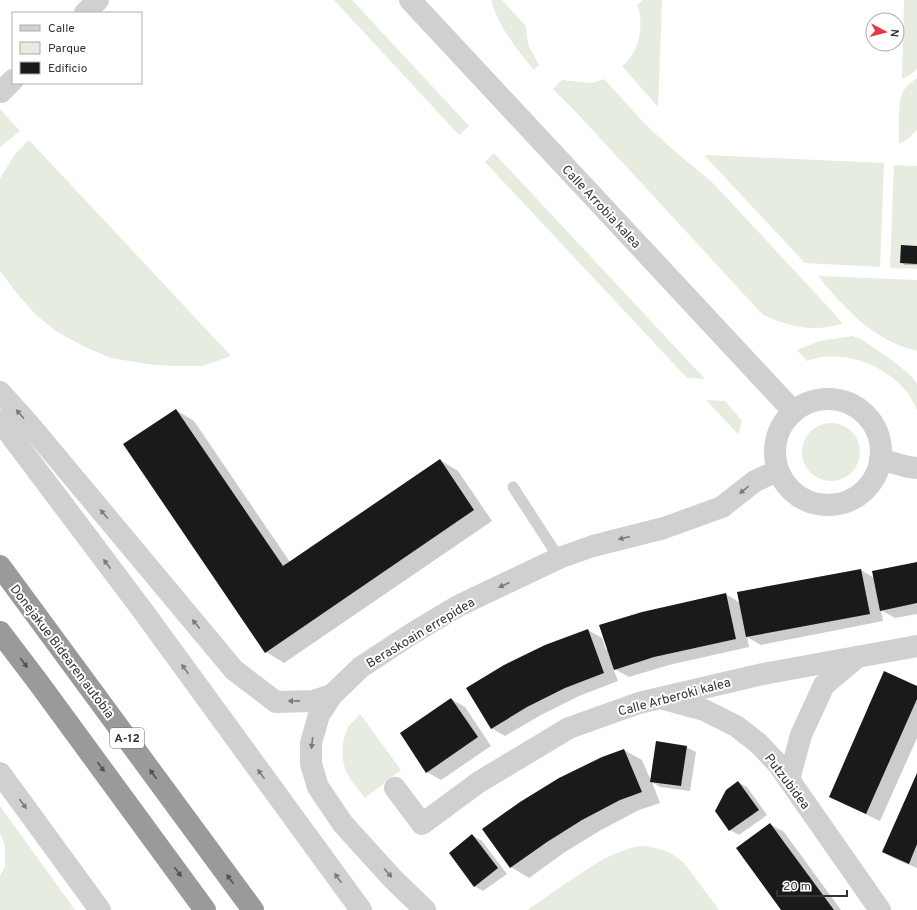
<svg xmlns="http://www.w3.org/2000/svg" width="917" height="910" viewBox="0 0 917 910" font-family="Overpass,sans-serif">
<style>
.green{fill:#e6ecdf}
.shadow{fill:#0003}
.building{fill:#1a1a1a}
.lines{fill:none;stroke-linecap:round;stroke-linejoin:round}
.service{stroke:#d0d0d0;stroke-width:11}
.minor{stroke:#d0d0d0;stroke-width:22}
.tertiary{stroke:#d0d0d0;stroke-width:22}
.motorway{stroke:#9a9a9a;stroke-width:22}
.oneway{fill:#7a7a7a}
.oneway2{fill:#525252}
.labels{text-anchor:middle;stroke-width:4;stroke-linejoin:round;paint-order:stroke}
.shield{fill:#fff;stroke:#707070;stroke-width:1}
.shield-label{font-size:12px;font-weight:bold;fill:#333}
.street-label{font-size:13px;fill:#333;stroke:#fff}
</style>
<rect width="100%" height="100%" fill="#fff"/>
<!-- green -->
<g class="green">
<polygon points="334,0 352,0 469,126 459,135"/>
<path d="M 491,0 L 502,0 L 526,26 L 528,44 L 539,65 L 534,70 C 516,49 499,27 491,0 Z"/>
<path d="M 643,0 L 662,0 L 658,107 L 622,66 C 639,55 645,23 637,5 Z"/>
<polygon points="904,0 917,0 917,69 910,75 902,79"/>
<path d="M 917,78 L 917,130 L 906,140 L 899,144 C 900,129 897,104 903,92 C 906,86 912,82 917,78 Z"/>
<path d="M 604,79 L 646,125 L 671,148 L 714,184 L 830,309 L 842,323 L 842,324 C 812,332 791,327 763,315 L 575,111 L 553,89 L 562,80 L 592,83 Z"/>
<polygon points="0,109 20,131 0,147"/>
<polygon points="29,140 231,356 203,366 170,366 147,364 111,358 85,347 57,332 36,315 15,291 0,271 0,179 15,154"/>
<polygon points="494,153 705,379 687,378 485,162"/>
<polygon points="704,155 884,163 880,267 805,263"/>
<polygon points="894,165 917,166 917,269 890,268"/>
<path d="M 818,276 L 917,280 L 917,351 C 874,341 845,309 818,276 Z"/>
<path d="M 852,336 L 861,339 L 896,363 L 912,377 L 917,384 L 917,410 C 914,404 911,398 908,393 C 886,365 841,347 807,361 L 797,350 L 820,341 Z"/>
<polygon points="706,400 725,401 742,421 738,434"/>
<circle cx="831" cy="452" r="29"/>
<path d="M 360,714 L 401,770 L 365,798 C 359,790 352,783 348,775 C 340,761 341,740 349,726 C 352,722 357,718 360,714 Z"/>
<polygon points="0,806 75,910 0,910 0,876 5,867 5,846 0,832"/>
<path d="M 641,846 C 658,847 672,852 684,863 L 719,910 L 528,910 C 544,898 560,887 577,876 C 597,863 617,849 641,846 Z"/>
</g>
<!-- shadow -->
<g class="shadow">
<polygon points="917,247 917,265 905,265 901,262"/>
<polygon points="176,410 194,421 290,562 440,460 458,471 492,521 284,663 266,652"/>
<polygon points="917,563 917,614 895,618 881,610 883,621 761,645 747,637 749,647 669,665 629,677 613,668 618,681 579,696 541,715 505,736 491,728 588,630 602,638 606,650 726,594 740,603 861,570 874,578"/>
<polygon points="917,687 917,738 880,821 844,804 830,796"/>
<polygon points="451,699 465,707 491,746 441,780 427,772"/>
<polygon points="686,747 696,752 690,791 660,787 652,782 660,803 639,810 601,830 565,852 529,878 511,867 624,750 642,760 651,781"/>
<polygon points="917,775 917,868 897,860 883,852"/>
<polygon points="738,782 747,787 767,815 739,835 730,830"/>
<polygon points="770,824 784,832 841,910 782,910"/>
<polygon points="472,835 482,841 507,874 483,891 474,886"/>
</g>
<!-- building -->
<g class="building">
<polygon points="901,245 917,246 917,264 900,263"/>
<polygon points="176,409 283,566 440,459 474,510 265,653 123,444"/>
<polygon points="917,562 917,603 880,611 872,571"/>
<polygon points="861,569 870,614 746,637 737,592"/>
<polygon points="726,593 736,639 654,657 614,670 599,625 642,612"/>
<polygon points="588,629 604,673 565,688 527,707 491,729 466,688 504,665 545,645"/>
<polygon points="884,671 917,686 917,699 866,814 829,797"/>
<polygon points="451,698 478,737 426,773 400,733"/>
<polygon points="656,741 687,746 681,786 650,782"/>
<polygon points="624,749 642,792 620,800 582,820 547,842 510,868 482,829 520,802 559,778 602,757"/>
<polygon points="917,773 917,844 909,864 882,852"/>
<polygon points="738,781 759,810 729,831 715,811 726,790"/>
<polygon points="770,823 789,849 834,910 781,910 736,848"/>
<polygon points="472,834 498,868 474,887 449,853"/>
</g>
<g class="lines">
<!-- service -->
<polyline class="service" points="513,487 559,558"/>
<!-- minor -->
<g class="minor">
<polyline points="85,13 98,0"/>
<polyline points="1,92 13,80"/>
<polyline points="0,392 28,423 234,670 276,702 313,701 332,695"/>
<polyline points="0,421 143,611 361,910"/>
<polyline points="663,699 704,710 736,726 758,743 778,764 880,910"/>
<polyline points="0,773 100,910"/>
<polyline points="789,780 801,735 824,685 856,658"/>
<polyline points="395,788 422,824 479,782 569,728 639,703 660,698 763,674 917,646"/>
<polyline points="425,910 393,879 343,824 318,787 311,764 311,743 319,715 332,695 361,667 413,633 458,606 559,558 593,546 664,528 722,507 755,481 777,471"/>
</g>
<!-- tertiary -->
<g class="tertiary">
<polyline points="410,0 794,412"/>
<circle cx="828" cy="452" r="53"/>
<polyline points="880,459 908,467 917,468"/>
</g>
<!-- motorway -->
<g class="motorway">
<polyline points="0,566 253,910"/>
<polyline points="0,632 38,682 205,910"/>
</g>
</g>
<!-- one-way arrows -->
<defs><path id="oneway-solid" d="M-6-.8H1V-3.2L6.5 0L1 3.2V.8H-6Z"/></defs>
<g class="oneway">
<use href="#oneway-solid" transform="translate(20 414) rotate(-132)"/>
<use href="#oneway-solid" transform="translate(744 490) rotate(141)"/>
<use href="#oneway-solid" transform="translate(104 514) rotate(-130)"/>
<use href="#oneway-solid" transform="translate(624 538) rotate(166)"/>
<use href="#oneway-solid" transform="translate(107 564) rotate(-127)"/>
<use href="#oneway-solid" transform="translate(504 585) rotate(155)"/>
<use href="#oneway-solid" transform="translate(196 624) rotate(-130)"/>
<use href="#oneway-solid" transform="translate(185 669) rotate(-126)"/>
<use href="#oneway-solid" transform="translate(294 701) rotate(179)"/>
<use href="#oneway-solid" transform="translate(312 743) rotate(97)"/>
<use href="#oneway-solid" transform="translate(261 774) rotate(-126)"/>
<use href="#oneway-solid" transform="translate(23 804) rotate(54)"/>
<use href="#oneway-solid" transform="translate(388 873) rotate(48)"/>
<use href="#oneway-solid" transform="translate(338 878) rotate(-126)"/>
</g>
<g class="oneway2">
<use href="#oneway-solid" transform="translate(24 663) rotate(53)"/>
<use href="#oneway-solid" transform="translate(101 767) rotate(54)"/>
<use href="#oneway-solid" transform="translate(153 774) rotate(-126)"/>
<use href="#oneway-solid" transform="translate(178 872) rotate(54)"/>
<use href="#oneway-solid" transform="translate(230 879) rotate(-126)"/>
</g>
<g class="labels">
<!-- shield labels -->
<rect class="shield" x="110" y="728" width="34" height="20" rx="3"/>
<g class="shield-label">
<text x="127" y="742">A-12</text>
</g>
<!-- street labels -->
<g class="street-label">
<text transform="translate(602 206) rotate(47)" y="5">Calle Arrobia kalea</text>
<text transform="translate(420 632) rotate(-31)" y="5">Beraskoain errepidea</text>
<text transform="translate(63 651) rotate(53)" y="5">Donejakue Bidearen autobia</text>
<text transform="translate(674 696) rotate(-15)" y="5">Calle Arberoki kalea</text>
<text transform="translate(788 781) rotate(53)" y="5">Putzubidea</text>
</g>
</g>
<!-- legend -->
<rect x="12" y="12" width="130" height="72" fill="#ffffff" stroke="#adadad"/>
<rect x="20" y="25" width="20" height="6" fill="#d0d0d0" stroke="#adadad"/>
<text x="48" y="32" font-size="12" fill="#333333">Calle</text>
<rect x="20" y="42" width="20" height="12" fill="#e6ecdf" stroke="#adadad"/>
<text x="48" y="52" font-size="12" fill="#333333">Parque</text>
<rect x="20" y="62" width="20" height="12" fill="#1a1a1a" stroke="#adadad"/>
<text x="48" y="72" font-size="12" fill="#333333">Edificio</text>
<!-- north arrow -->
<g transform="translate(885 32) rotate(97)"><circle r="19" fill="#ffffff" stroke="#adadad"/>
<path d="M0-3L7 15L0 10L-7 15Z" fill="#e63946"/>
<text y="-6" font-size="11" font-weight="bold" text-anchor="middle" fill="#333333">N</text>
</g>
<!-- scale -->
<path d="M777 890v6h70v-6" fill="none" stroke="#333333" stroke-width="2"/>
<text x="783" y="890" font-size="12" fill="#333333" stroke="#ffffff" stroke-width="3" paint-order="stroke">20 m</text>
</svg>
